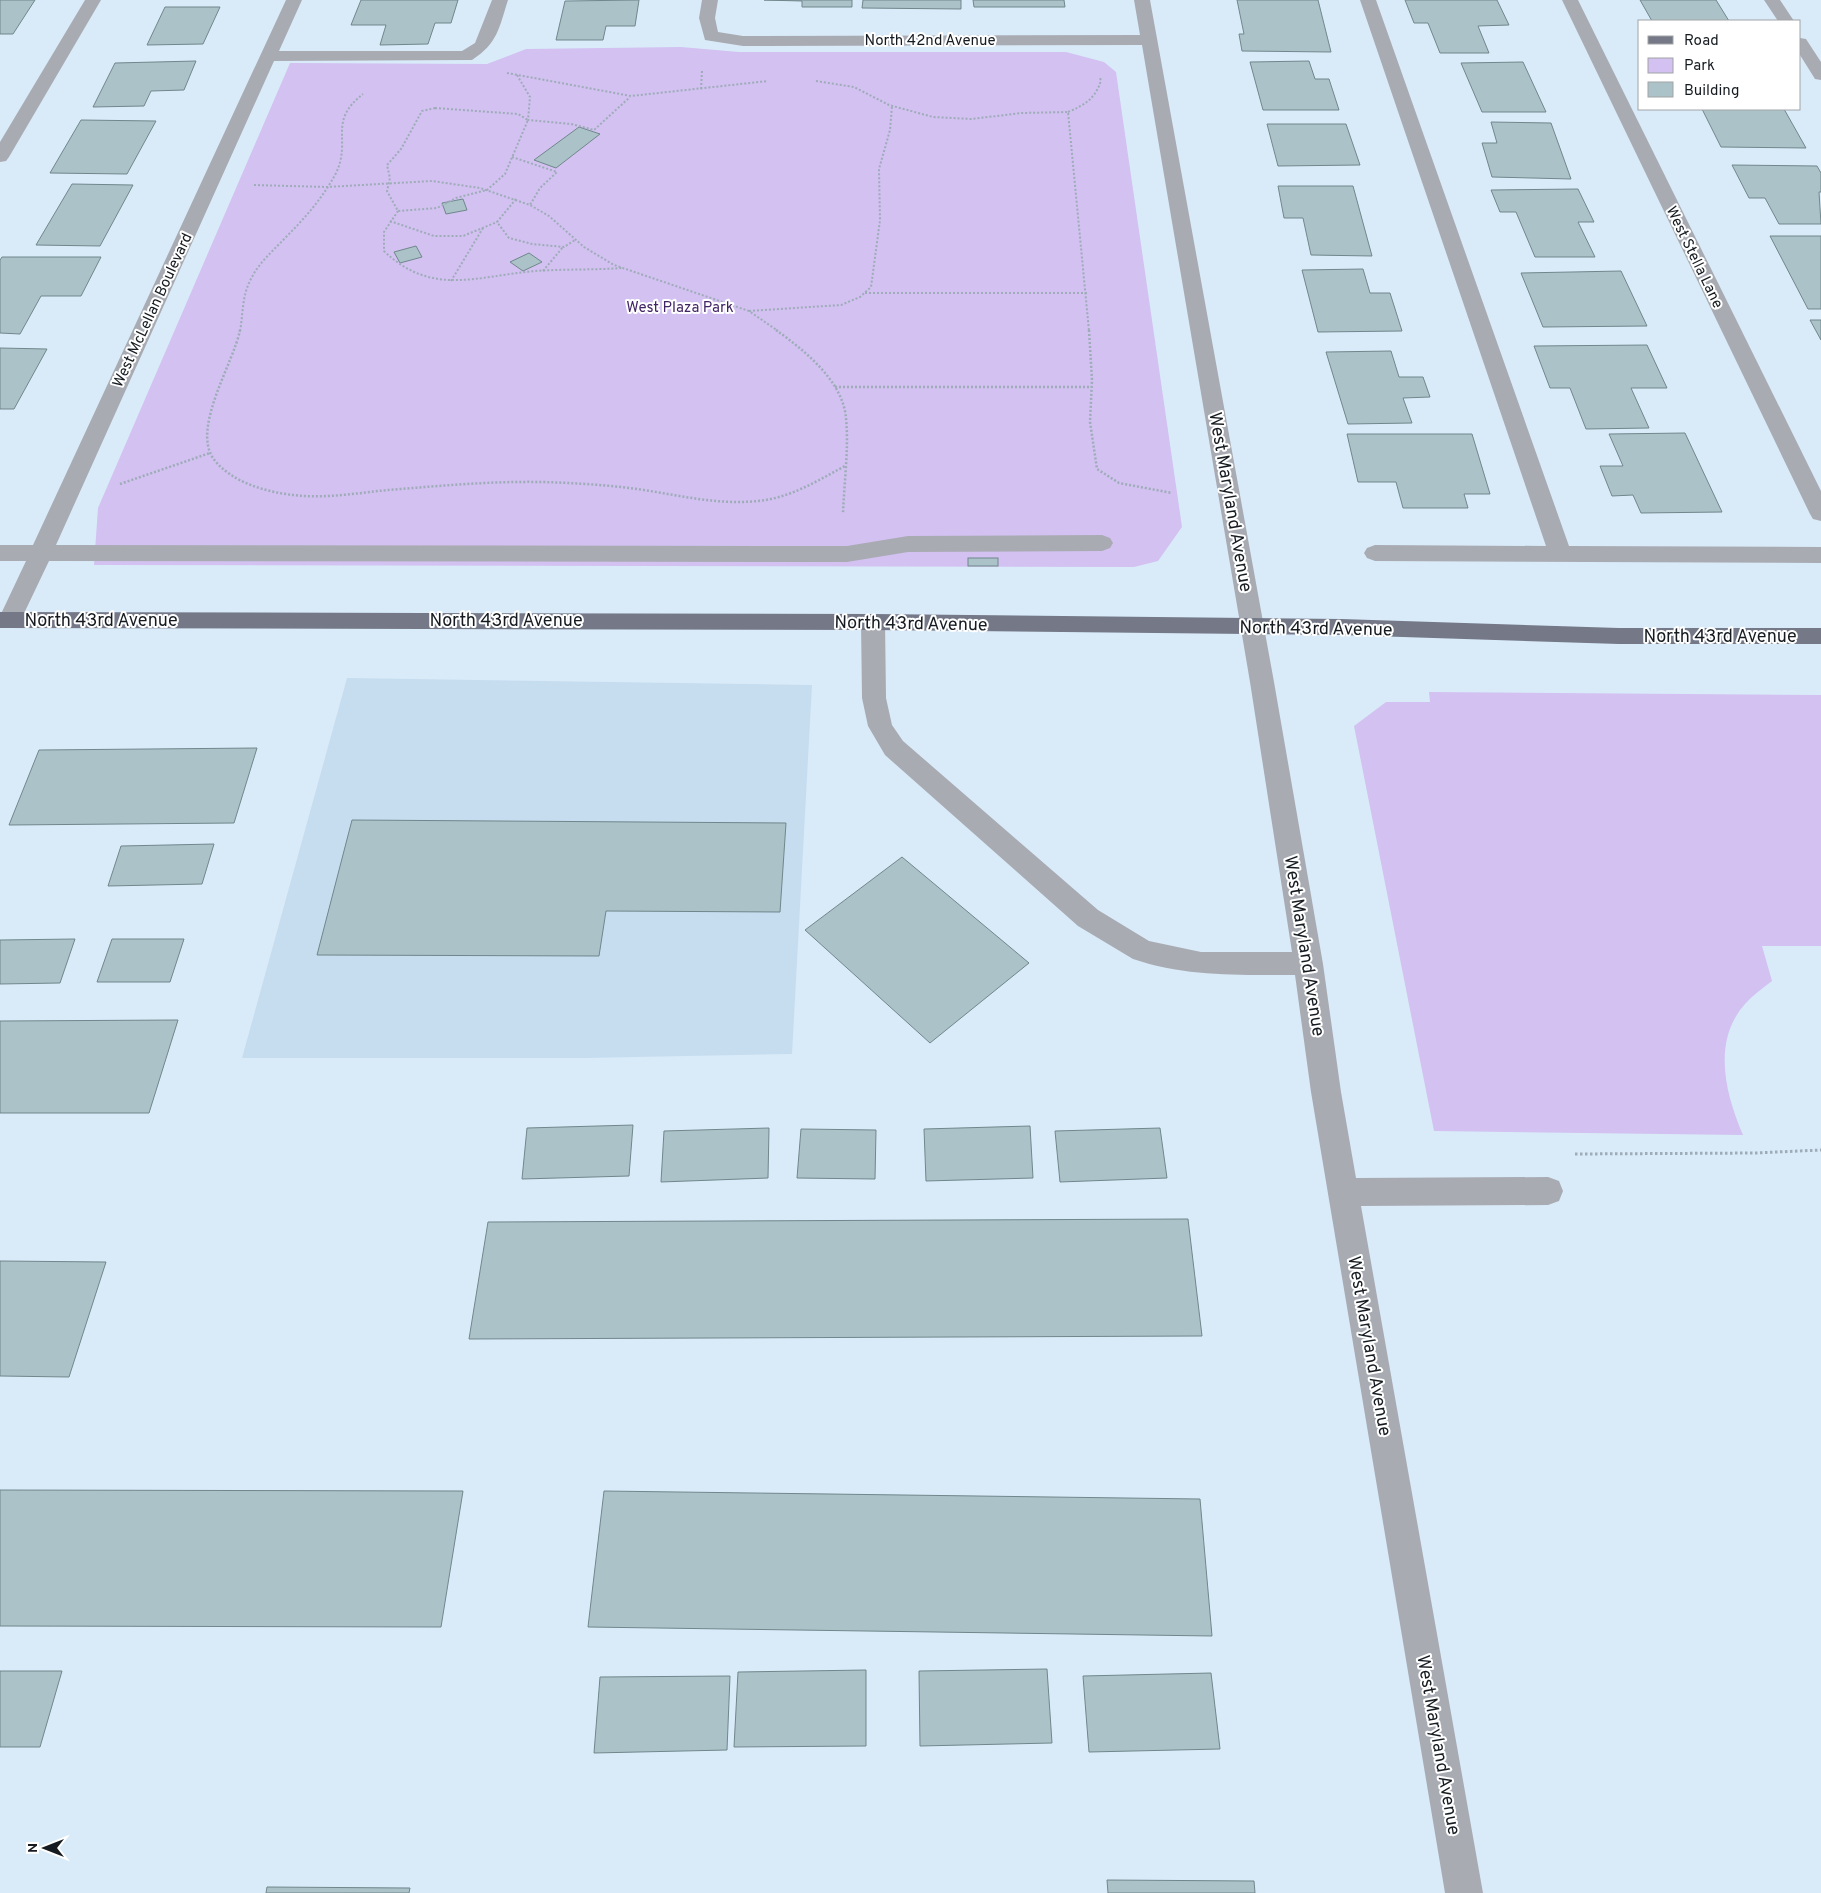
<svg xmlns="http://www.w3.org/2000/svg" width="1821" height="1893" viewBox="0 0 1821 1893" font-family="Overpass,sans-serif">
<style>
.built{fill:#c6ddef}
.green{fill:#d2c1f1}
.building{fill:#aac2c8;stroke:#70878c}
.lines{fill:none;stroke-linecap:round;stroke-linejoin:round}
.path-far2{stroke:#9eacb8;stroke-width:2;stroke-dasharray:2 2;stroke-linecap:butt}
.path-far1{stroke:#9eacb8;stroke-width:2.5;stroke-dasharray:2 2;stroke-linecap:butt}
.path{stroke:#9eacb8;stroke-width:3;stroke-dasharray:2.5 2.5;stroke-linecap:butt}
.minor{fill:#a9abb3;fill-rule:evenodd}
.major{fill:#747887;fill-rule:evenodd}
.labels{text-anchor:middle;stroke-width:4;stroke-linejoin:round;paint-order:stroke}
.far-street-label{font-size:15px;fill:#151b20;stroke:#fff}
.far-park-label{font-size:15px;fill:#412465;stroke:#fff}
.street-label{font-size:18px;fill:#151b20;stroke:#fff}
</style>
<rect width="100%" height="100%" fill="#d9ebf9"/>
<!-- built -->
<polygon class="built" points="347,678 812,685 792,1054 585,1058 242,1058"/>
<!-- green -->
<g class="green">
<polygon points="681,47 739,52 1066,52 1104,62 1116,72 1182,527 1158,561 1134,567 94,565 98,508 290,63 487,64 526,49"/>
<path d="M 1429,692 L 1821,695 L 1821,946 L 1762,946 L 1772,981 C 1763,988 1753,995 1745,1004 C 1712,1041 1725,1093 1743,1135 L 1434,1131 L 1354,726 L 1386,702 L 1430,702 Z"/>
</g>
<!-- building -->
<g class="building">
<polygon points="0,0 35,0 13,34 0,34"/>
<polygon points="361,0 458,0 451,23 435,23 428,44 380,45 386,25 351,25"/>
<polygon points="639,0 635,26 606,26 603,40 556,40 565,1"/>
<polygon points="764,0 852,0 852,7 802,7 802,1"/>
<polygon points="863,0 961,0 961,9 862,8"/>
<polygon points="973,0 1064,0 1065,7 974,7"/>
<polygon points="1237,0 1318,0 1331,52 1242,51 1239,34 1244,34"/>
<polygon points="1405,0 1497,0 1509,25 1478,26 1489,53 1440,53 1428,23 1414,23"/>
<polygon points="1640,0 1716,0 1729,21 1652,21"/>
<polygon points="165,7 220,7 203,44 147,45"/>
<polygon points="196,61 184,90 151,91 144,106 93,107 115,63"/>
<polygon points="1309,61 1315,79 1329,79 1339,110 1263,110 1250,62"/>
<polygon points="1523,62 1546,112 1482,112 1461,63"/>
<polygon points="1702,109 1784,109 1806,148 1721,147"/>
<polygon points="81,120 156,121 127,174 50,173"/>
<polygon points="1491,122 1551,123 1571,179 1492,177 1482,143 1497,143"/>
<polygon points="1267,124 1346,124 1360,165 1278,166"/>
<polygon points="579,127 600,134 556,168 534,160"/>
<polygon points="1732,165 1817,166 1821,173 1821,192 1819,192 1821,224 1779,224 1765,198 1749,198"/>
<polygon points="72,184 133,185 100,246 36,245"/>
<polygon points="1278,186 1353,186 1372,256 1311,255 1303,218 1284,218"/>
<polygon points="1578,189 1594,222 1578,222 1595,257 1535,257 1516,212 1500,212 1491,190"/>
<polygon points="463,199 467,210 446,214 442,203"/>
<polygon points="1770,236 1821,236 1821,309 1808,309"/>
<polygon points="416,246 422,257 400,263 394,252"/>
<polygon points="529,253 542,262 523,271 510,262"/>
<polygon points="2,257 101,257 81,296 41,296 20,334 0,333 0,260"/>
<polygon points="1363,269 1370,293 1390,293 1402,331 1318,332 1302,270"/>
<polygon points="1621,271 1647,326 1543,327 1521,273"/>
<polygon points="1810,320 1821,320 1821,340"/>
<polygon points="1647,345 1667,388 1631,388 1649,428 1586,429 1570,388 1550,388 1534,346"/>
<polygon points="0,348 47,349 14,409 0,409"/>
<polygon points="1391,351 1399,377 1423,377 1430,397 1403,398 1412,423 1348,424 1326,352"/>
<polygon points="1685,433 1722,512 1641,513 1633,495 1612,496 1600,466 1623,466 1609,434"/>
<polygon points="1347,434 1472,434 1490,494 1464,494 1468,508 1403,508 1396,482 1358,482"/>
<rect x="968" y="558" width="30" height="8"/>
<polygon points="257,748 234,823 9,825 39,750"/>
<polygon points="352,820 786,823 780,912 606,911 599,956 317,955"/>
<polygon points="214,844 202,884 108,886 121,846"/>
<polygon points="902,857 1029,963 930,1043 805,930"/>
<polygon points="75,939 60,983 0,984 0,940"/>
<polygon points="112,939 184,939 170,982 97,982"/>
<polygon points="178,1020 149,1113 0,1113 0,1021"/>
<polygon points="633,1125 629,1176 522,1179 527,1128"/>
<polygon points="1030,1126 1033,1178 926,1181 924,1129"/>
<polygon points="769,1128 768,1178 661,1182 664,1131"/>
<polygon points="1160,1128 1167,1178 1060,1182 1055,1131"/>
<polygon points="801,1129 876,1130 875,1179 797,1178"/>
<polygon points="1188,1219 1202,1336 469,1339 488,1222"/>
<polygon points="0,1261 106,1262 69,1377 0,1376"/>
<polygon points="0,1490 463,1491 441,1627 0,1626"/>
<polygon points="604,1491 1200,1499 1212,1636 588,1627"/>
<polygon points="1047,1669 1052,1743 920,1746 919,1671"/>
<polygon points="866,1670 866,1746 734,1747 738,1672"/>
<polygon points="0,1671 62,1671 40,1747 0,1747"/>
<polygon points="1211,1673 1220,1749 1089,1752 1083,1676"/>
<polygon points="730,1676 727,1750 594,1753 600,1677"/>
<polygon points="1107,1880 1254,1881 1255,1893 1108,1893"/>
<polygon points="267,1887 410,1888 409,1893 266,1893"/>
</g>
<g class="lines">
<!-- path-far2 -->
<g class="path-far2">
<polyline points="507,73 631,96 768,81"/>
<polyline points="517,75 530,97 528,120 571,124 594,130 630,97"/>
<polyline points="816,81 854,87 889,105 933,117 971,119 1022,113 1068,112 1089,331"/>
<polyline points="701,89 702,71"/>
<polygon points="435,108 518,114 528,120 505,174 487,190 456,198 437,208 398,211 387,191 390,178 387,165 401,149 422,111"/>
<path d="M 1068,112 C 1085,105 1096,98 1101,80 L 1099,77"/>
<polyline points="512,157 557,172 540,188 530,205"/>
<polyline points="254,185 327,187 432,181 480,188 530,205 549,216 584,247 614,265 749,311 778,331"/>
<polyline points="516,199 497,222 509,238 532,244 564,247 575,240"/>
<path d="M 398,211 L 384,232 L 384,251 C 432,297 477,276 535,271 C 564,269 594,270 623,268"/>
<polyline points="390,221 434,236 463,236 497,222"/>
<polyline points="543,271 563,247"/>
<polyline points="451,281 483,228"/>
<polyline points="865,293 1087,293"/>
<polyline points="749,311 841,305 860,297 871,287 880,220 879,169 890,130 892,106"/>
<path d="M 240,331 C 243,315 242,298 249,283 C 257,264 273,251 287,236 C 306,217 324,196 336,173 C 352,140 327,122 363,94"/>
</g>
<!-- path-far1 -->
<g class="path-far1">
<path d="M 240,330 C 234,362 192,427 213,458 C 230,482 266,492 293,495 C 325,499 357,493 388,490 C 439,486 490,481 542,482 C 576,483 610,485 644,490 C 682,496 719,505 758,501 C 790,498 817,481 845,466"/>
<path d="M 776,330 C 804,350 843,381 846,418 C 849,449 844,483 843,514"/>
<polyline points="1089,330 1092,380 1090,422 1097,469 1119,483 1172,493"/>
<polyline points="835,387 1091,387"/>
<polyline points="120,484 210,453"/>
</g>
<!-- path -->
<polyline class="path" points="1575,1154 1755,1153 1821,1150"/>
<!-- minor -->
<g class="minor">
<polygon points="85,0 101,0 9,157 6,161 0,162 0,142"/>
<path d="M 286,0 L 302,0 L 279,51 L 462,51 L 475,43 L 492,0 L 508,0 C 499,28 498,43 472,60 L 274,61 L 56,545 L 847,546 L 908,536 L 1102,535 L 1110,538 L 1113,543 L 1110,548 L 1102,551 L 908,552 L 847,562 L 49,561 L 18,626 L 10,628 L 2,626 L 0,616 L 26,561 L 0,561 L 0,545 L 33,545 Z"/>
<path d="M 702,0 L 718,0 L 715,18 L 718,32 L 743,36 L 1140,35 L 1134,0 L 1150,0 L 1274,682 L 1323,964 L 1341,1092 L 1356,1178 L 1548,1177 L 1559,1181 L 1563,1191 L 1559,1201 L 1548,1205 L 1361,1206 L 1483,1893 L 1445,1893 L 1311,1092 L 1295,975 C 1240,975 1186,977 1133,959 L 1078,926 L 885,755 L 868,726 L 862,698 L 861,622 L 865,616 L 873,614 L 881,616 L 885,622 L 886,698 L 892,725 L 903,741 L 1098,910 L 1149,941 L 1201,952 L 1292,952 L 1250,682 L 1142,45 L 743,46 L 705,40 L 699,18 Z"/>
<polygon points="1360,0 1376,0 1569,546 1821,547 1821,563 1375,561 1367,558 1364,553 1367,548 1375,545 1546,546"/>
<polygon points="1562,0 1578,0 1821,491 1821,521 1813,519 1810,514"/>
<polygon points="1764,0 1780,0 1794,21 1778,21"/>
<polygon points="1800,38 1806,39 1821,62 1821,80 1815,79 1800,55"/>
</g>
<!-- major -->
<polygon class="major" points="0,612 873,614 1341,619 1619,628 1821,628 1821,644 1619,644 1341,635 873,630 0,628"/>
</g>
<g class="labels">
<!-- far-street labels -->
<g class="far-street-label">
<text x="930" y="45">North 42nd Avenue</text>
<text transform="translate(1695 257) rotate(64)" y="5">West Stella Lane</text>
<text transform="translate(152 310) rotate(-65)" y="5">West McLellan Boulevard</text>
</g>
<!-- far-park labels -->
<g class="far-park-label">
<text x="680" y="312">West Plaza Park</text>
</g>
<!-- street labels -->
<g class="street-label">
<text transform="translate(1231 502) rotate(80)" y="6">West Maryland Avenue</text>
<text x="101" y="626">North 43rd Avenue</text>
<text x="506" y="626">North 43rd Avenue</text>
<text transform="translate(911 623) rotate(1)" y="6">North 43rd Avenue</text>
<text transform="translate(1316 628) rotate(1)" y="6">North 43rd Avenue</text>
<text x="1720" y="642">North 43rd Avenue</text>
<text transform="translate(1305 946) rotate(81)" y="6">West Maryland Avenue</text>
<text transform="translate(1370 1346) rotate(80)" y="6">West Maryland Avenue</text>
<text transform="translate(1439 1745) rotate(80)" y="6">West Maryland Avenue</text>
</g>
</g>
<!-- legend -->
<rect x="1638" y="20" width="162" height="90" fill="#ffffff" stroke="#a1a4a6"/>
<rect x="1648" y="36" width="25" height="8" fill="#747887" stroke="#a1a4a6"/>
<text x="1684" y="45" font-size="15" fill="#151b20">Road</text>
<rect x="1648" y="58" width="25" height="15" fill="#d2c1f1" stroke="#a1a4a6"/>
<text x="1684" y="70" font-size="15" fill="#151b20">Park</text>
<rect x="1648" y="82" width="25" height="15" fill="#aac2c8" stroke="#a1a4a6"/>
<text x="1684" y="95" font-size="15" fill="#151b20">Building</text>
<!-- north arrow -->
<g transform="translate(45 1848) rotate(270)" stroke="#ffffff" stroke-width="4" paint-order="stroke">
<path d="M0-4L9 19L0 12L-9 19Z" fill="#151b20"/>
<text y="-8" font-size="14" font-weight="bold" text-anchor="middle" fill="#151b20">N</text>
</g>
</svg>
